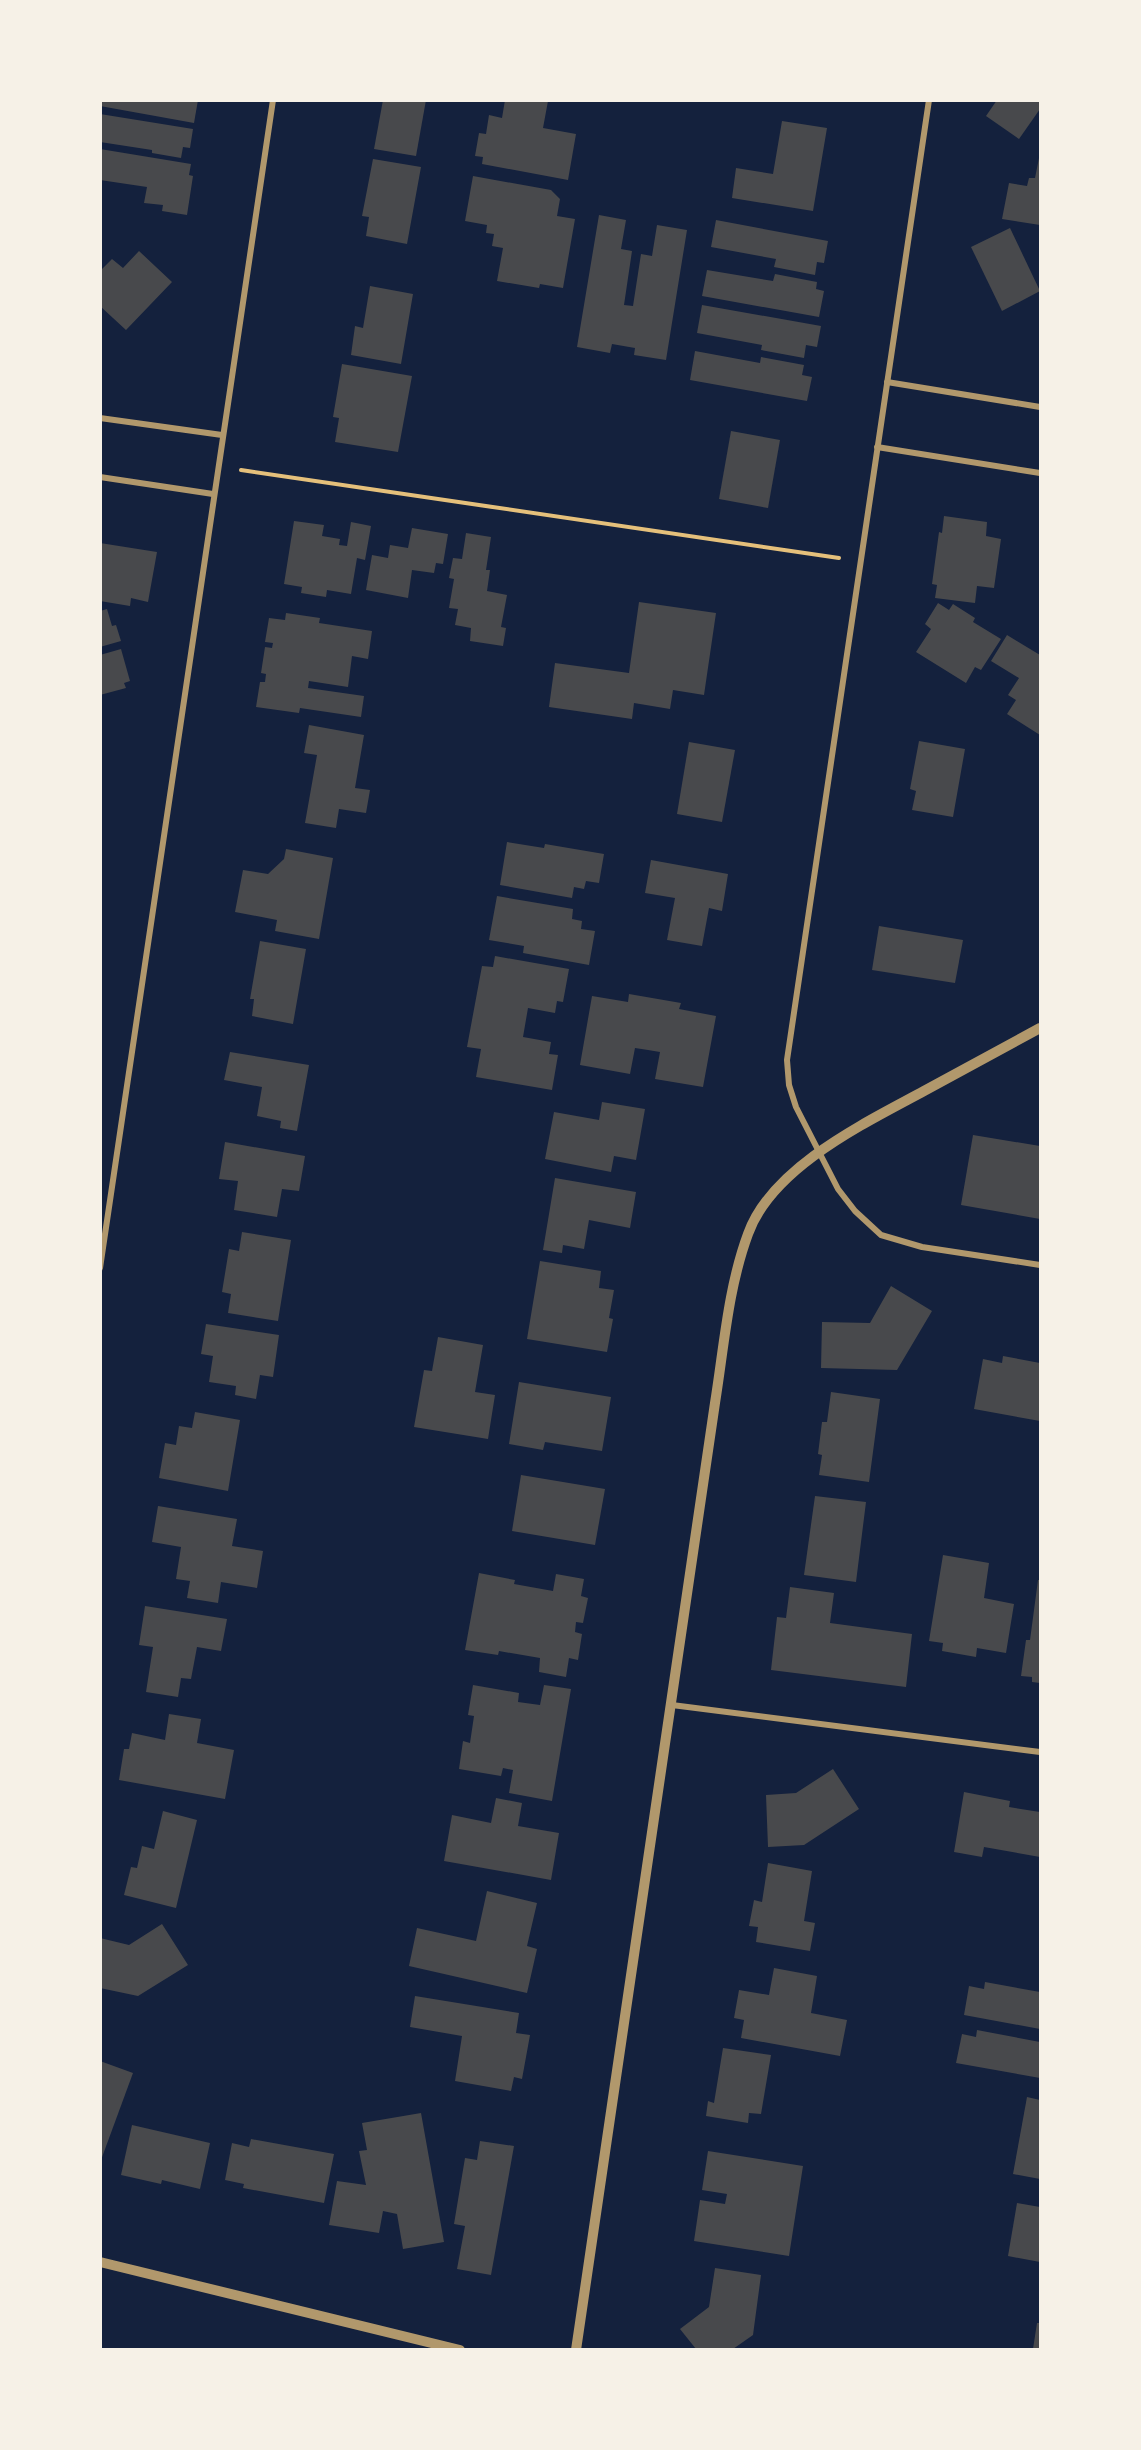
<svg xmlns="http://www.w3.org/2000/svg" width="1141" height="2450" viewBox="0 0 1141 2450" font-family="'Fira Sans Condensed',sans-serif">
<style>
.building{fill:#48494c}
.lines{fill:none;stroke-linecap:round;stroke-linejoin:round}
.path{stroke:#e5c07b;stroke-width:4}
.minor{stroke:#b1986c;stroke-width:6}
.tertiary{stroke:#b1986c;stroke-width:10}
</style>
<rect width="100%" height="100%" fill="#14213d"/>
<!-- building -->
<g class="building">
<polygon points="100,100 198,100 194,123 100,106"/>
<polygon points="383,100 426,100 416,156 374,149"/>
<polygon points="505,100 548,101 543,128 576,134 568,180 482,164 483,157 475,156 479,133 486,134 489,115 502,118"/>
<polygon points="997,100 1040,100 1040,109 1019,139 986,116"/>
<polygon points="100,114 193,129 190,148 183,147 181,158 152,153 152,150 100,142"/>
<polygon points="782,121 827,128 813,211 732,198 736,168 773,174"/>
<polygon points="100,149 191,164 189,175 193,176 187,215 162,211 163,205 144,203 147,187 100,180"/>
<polygon points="1039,158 1040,225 1002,219 1009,183 1027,186 1029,178 1035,178"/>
<polygon points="373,159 421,167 407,244 366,236 369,217 362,216"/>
<polygon points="473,176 551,190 560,199 557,216 575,219 563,288 540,284 539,288 497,281 503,248 492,246 494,234 486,233 487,225 465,221"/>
<polygon points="599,215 626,220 621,249 632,251 624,305 633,306 641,254 652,256 657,225 687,230 666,360 634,355 635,348 612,344 610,353 577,347"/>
<polygon points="716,220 828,241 824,263 817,262 815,275 774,267 776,259 711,247"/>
<polygon points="1010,228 1040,291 1002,311 971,247"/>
<polygon points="139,251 172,282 126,330 100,306 100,271 112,259 123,268"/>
<polygon points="707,270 773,281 775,274 817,282 816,289 824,291 819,317 702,296"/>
<polygon points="370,286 413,294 401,364 351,355 355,326 363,328"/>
<polygon points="702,305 821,326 817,347 806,345 804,358 761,350 762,345 697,333"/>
<polygon points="695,351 760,363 761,357 804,365 802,375 812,377 807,401 690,380"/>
<polygon points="342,364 412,376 398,452 335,442 339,418 333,417"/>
<polygon points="731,431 780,440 768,508 719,499"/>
<polygon points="944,516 987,522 986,536 1001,539 994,588 977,586 975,603 935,598 937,585 932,584 939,532 942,533"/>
<polygon points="294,521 324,525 322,536 340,539 339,545 347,546 351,522 371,526 365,560 357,558 351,594 327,590 326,597 301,593 302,587 284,584"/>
<polygon points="412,528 448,534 443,564 436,563 434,573 412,570 408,598 366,590 372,555 388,558 390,545 408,548"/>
<polygon points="466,533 491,537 486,570 490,570 487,591 507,595 501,627 506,628 503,646 470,641 471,628 455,625 458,609 449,608 454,579 449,578 453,558 462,559"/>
<polygon points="100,543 157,552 148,602 131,598 130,606 100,601"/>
<polygon points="639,602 716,613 704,695 673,690 670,709 634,703 632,719 549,707 555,663 629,673"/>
<polygon points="938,603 949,610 953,604 975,618 973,622 1001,639 981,670 975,667 966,683 916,652 931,629 925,624"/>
<polygon points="107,609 112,626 116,625 121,641 100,647 100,611"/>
<polygon points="286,613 320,618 319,623 372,631 368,659 352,656 348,687 309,681 308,688 364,696 361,717 300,708 299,713 256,707 260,682 265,682 266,674 261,673 265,647 272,648 273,643 265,642 269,618 285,620"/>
<polygon points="1007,635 1040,655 1040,735 1007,714 1016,700 1008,695 1019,678 991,661"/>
<polygon points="121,649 130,681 124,683 126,688 100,695 100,655"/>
<polygon points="309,725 364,735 355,788 370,790 366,813 339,809 336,828 305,823 317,755 304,753"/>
<polygon points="919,741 965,749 953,817 912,810 916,791 910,789"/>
<polygon points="689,742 735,750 722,822 677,814"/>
<polygon points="507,842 544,848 545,844 604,854 599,883 586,881 584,889 574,887 572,898 500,885"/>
<polygon points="286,849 333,858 319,939 275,931 277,920 235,912 243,870 268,874 284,859"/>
<polygon points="651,860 728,874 722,911 709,908 702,946 667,940 675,898 645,893"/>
<polygon points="497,896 573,909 572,919 582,921 581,929 595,931 589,965 523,953 524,946 489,940"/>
<polygon points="879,926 963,940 955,983 872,970"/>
<polygon points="260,941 306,949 293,1024 252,1016 254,999 250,999"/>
<polygon points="495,956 569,969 563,1002 557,1001 555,1013 528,1008 523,1037 551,1042 549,1054 558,1055 552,1090 476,1077 481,1049 467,1047 482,966 493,967"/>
<polygon points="629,994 681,1003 679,1009 716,1016 703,1087 655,1079 660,1052 648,1050 635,1048 630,1074 580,1065 592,996 628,1002"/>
<polygon points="230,1052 309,1065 297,1131 280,1128 281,1121 257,1116 262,1087 224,1080"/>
<polygon points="602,1102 645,1109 636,1160 614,1156 611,1172 545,1159 554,1112 599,1120"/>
<polygon points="973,1135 1040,1146 1040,1219 961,1205"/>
<polygon points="225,1142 305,1156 299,1191 282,1189 277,1217 234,1210 238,1181 219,1179"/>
<polygon points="555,1178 636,1192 630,1228 589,1220 584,1249 563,1245 562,1253 543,1250"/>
<polygon points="242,1232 291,1240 278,1321 228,1313 231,1294 222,1292 229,1249 239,1251"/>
<polygon points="540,1261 601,1271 599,1288 614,1290 609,1318 613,1319 607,1352 527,1339"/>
<polygon points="891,1286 932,1311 897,1370 821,1368 822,1322 870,1323"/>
<polygon points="206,1324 279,1335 273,1377 260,1375 256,1399 235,1395 236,1386 209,1382 213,1356 201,1354"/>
<polygon points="438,1337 483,1345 475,1392 495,1395 488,1439 414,1427 424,1370 432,1371"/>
<polygon points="1003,1356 1040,1363 1040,1421 974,1409 983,1359 1002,1363"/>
<polygon points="519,1382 611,1397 602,1451 545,1442 543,1450 509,1444"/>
<polygon points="831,1392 880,1399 869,1482 819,1475 822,1455 818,1454 822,1422 827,1422"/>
<polygon points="195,1412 240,1420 228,1491 159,1478 165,1443 176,1445 179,1426 192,1428"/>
<polygon points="521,1475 605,1489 595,1545 512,1531"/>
<polygon points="815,1496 866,1502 856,1582 804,1575"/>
<polygon points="158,1506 237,1519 232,1546 263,1551 257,1588 221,1582 218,1603 187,1598 190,1581 176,1579 181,1547 152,1542"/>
<polygon points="943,1555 989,1563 984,1598 1014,1604 1006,1653 977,1648 976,1657 942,1651 943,1643 929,1641"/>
<polygon points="479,1573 515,1580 514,1584 553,1591 556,1574 584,1579 581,1596 588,1598 583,1623 576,1622 575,1632 582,1634 578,1660 569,1658 566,1677 539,1672 540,1658 499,1651 498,1655 465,1650"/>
<polygon points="1038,1580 1040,1580 1040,1683 1032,1682 1032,1677 1021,1676 1026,1640 1030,1640"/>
<polygon points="790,1587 834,1593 830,1623 912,1634 906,1687 771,1670 777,1617 786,1618"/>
<polygon points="145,1606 227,1619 221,1651 197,1647 191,1679 181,1678 178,1697 146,1692 153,1647 139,1645"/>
<polygon points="473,1685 519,1693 518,1702 540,1705 544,1685 571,1689 552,1801 509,1793 513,1770 503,1768 501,1776 459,1769 463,1741 470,1743 474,1716 468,1715"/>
<polygon points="169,1714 201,1719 197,1743 234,1750 225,1799 119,1780 124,1749 129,1749 132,1733 165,1740"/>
<polygon points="833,1769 859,1809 804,1845 768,1847 766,1795 796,1793"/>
<polygon points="964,1792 1010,1801 1009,1807 1040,1812 1040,1857 984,1847 982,1857 954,1852"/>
<polygon points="496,1798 522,1803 518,1826 559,1833 551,1880 444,1861 452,1815 491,1823"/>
<polygon points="163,1811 197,1820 176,1908 124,1895 131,1867 137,1868 142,1846 154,1849"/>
<polygon points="768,1863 812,1871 804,1921 815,1923 810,1951 756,1942 758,1927 749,1926 754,1900 762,1902"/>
<polygon points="487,1891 537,1903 527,1946 537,1949 527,1993 409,1966 417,1928 476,1941"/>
<polygon points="162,1924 188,1965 138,1996 100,1988 100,1938 129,1945"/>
<polygon points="774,1968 817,1976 811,2013 847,2020 840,2056 741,2038 744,2020 734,2018 739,1990 769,1995"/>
<polygon points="985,1982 1040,1992 1040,2029 964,2015 969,1986 984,1989"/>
<polygon points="415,1996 519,2013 516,2033 530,2035 522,2079 514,2077 511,2091 455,2081 462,2036 410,2027"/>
<polygon points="977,2030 1040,2042 1040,2078 956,2063 962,2034 976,2037"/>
<polygon points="723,2048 771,2055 761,2114 749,2113 748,2123 706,2116 708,2101 714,2103"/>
<polygon points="100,2061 133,2073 101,2160 100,2160"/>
<polygon points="1027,2097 1040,2100 1040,2179 1013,2174"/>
<polygon points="421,2113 444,2242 403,2249 397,2214 383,2211 379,2233 329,2225 337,2181 366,2185 359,2151 367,2150 362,2123"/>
<polygon points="132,2125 210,2143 200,2189 162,2180 161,2184 121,2175"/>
<polygon points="251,2139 334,2154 324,2203 243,2188 244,2184 225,2180 232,2143 249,2147"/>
<polygon points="480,2141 514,2146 491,2275 457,2269 465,2226 454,2224 465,2158 477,2160"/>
<polygon points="708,2151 803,2166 789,2256 694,2241 700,2200 725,2204 727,2194 702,2190"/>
<polygon points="1017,2203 1040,2207 1040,2262 1008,2256"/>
<polygon points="715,2268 761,2275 753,2335 733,2349 696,2349 680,2329 709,2307"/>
<polygon points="1037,2323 1040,2323 1040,2349 1033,2349"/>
</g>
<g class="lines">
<!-- path -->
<polyline class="path" points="241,470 839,558"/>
<!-- minor -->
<g class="minor">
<polyline points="929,100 787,1060 789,1085 796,1107 838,1189 855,1211 881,1235 922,1247 1040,1265"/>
<polyline points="887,382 1040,407"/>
<polyline points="100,418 222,435"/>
<polyline points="877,447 1040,473"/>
<polyline points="100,477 213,494"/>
<polyline points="100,1268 273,100"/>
<polyline points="672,1705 1040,1752"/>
</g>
<!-- tertiary -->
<g class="tertiary">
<polyline points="100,2262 460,2350"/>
<path d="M 576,2350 L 715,1403 C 724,1347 728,1288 748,1234 C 772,1167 865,1123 924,1091 C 963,1070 1002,1049 1040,1028"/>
</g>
</g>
<!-- border -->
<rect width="1141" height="2450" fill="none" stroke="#f6f1e7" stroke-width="204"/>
</svg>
